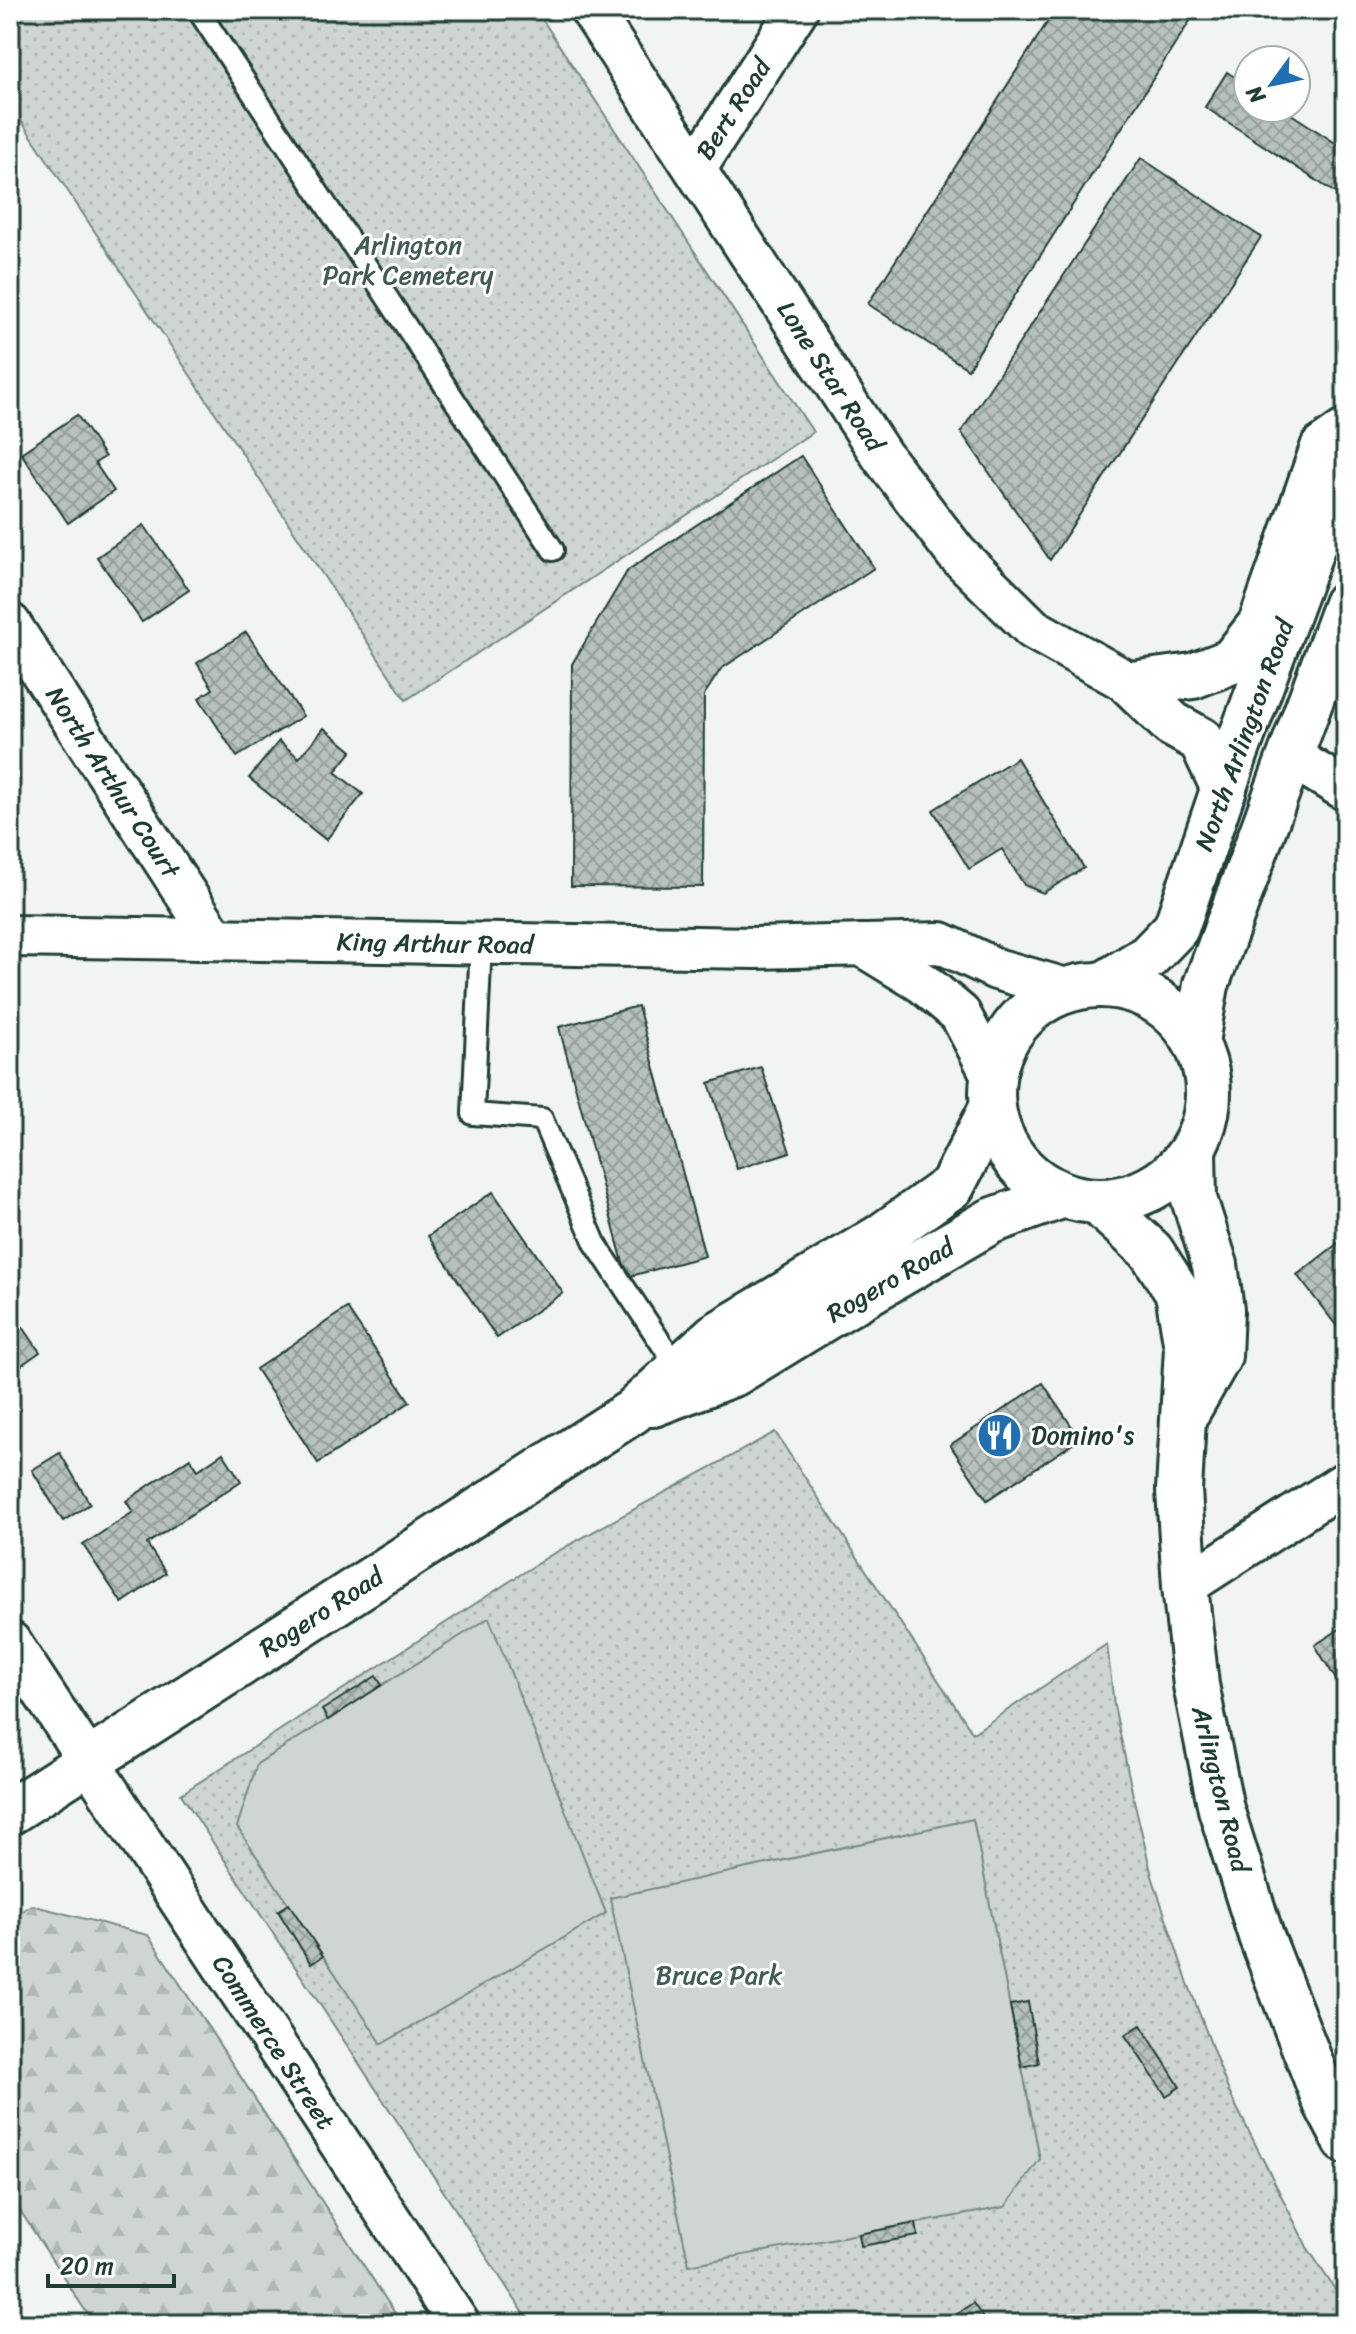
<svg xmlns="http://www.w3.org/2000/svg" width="1356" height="2334" viewBox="0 0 1356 2334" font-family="Sriracha,sans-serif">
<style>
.grass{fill:url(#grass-dots);stroke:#768984;stroke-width:2}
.forest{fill:url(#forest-firs);stroke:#768984;stroke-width:2}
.pitch{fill:#ced5d3;stroke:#768984;stroke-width:2}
.building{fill:url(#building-cross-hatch);stroke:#1f3d34;stroke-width:2}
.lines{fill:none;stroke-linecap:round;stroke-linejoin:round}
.service-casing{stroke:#1f3d34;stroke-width:26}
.minor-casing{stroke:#1f3d34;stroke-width:46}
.tertiary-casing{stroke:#1f3d34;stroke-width:50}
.secondary-casing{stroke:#1f3d34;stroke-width:50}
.service{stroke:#fff;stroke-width:20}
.minor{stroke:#fff;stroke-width:40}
.tertiary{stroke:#fff;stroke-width:44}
.secondary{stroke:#fff;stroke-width:44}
.labels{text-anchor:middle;stroke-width:6;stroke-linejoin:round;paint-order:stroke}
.street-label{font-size:26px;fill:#1f3d34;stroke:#fff}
.park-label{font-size:26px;fill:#425b54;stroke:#fff}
.poi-label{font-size:26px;fill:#1f3d34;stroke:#fff;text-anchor:start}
</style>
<defs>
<pattern id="grass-dots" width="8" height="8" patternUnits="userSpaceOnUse" patternTransform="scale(2)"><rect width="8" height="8" fill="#ced5d3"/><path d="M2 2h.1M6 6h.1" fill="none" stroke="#b0b8b6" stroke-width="1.8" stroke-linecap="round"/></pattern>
<pattern id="forest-firs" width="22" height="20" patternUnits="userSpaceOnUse" patternTransform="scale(2)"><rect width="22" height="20" fill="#ced5d3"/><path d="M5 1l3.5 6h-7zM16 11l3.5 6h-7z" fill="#b0b8b6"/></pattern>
<pattern id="building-cross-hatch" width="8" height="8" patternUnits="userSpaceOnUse" patternTransform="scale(2)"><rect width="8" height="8" fill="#b7c1bd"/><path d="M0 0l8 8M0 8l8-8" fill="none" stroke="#949e9a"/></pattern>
</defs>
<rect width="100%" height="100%" fill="#f2f3f3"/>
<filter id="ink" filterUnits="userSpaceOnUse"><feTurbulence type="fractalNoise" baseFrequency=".0125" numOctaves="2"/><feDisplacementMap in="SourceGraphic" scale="16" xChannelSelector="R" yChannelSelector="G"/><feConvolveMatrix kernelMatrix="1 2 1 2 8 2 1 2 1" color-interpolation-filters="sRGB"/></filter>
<g filter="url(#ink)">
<!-- grass -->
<g class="grass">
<polygon points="10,10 536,10 813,432 406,700 10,104"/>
<polygon points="775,1432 973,1733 1107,1644 1114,1705 1133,1796 1152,1876 1186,1978 1229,2092 1307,2247 1346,2306 1346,2324 531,2324 181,1794 549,1556"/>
</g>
<!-- forest -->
<polygon class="forest" points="31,1905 148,1935 402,2324 94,2324 10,2195 10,1919"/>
<!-- pitch -->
<g class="pitch">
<polygon points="489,1618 606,1913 382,2044 237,1827 257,1764"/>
<polygon points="973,1819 1040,2159 1005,2207 689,2265 610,1898"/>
</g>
<!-- building -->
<g class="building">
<polygon points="1055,10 1197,10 968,369 868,304"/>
<polygon points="1227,72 1248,86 1248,108 1282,108 1346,150 1346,200 1205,107"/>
<polygon points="1141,158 1261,237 1050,560 961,432"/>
<polygon points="77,415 105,457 95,463 114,491 68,523 21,453"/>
<polygon points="801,456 874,568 721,669 704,695 703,887 571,886 572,664 628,570"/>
<polygon points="144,525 189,590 142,622 97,557"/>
<polygon points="246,632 303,716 237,757 199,698 213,689 197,663"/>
<polygon points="324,728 352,751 335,772 363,794 326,840 249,778 279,741 299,758"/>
<polygon points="1017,758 1084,868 1043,893 1024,885 1002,849 969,869 933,810"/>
<polygon points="638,1006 705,1256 627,1277 559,1027"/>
<polygon points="761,1067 790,1152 737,1169 709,1083"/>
<polygon points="493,1192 563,1293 497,1338 428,1236"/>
<polygon points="1346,1237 1346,1338 1297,1275"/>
<polygon points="10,1308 40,1352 10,1373"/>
<polygon points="347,1308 410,1402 318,1463 256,1369"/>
<polygon points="1043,1383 1080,1439 987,1500 950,1445"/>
<polygon points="60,1453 90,1504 63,1521 32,1470"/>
<polygon points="223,1453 241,1481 147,1544 166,1573 122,1603 83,1545 133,1512 126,1501 190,1458 198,1470"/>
<polygon points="1346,1625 1346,1696 1315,1645"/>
<polygon points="376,1676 382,1685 328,1720 322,1710"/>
<polygon points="289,1904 323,1956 311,1964 278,1911"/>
<polygon points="1028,2002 1039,2063 1022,2067 1010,2005"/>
<polygon points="1141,2025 1180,2087 1166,2096 1125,2035"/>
<polygon points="916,2223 918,2236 861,2246 859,2234"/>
<polygon points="973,2303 987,2324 942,2324"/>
</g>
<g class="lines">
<defs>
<g id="service">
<polyline points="198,10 553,550"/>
<polyline points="481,943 473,1114 542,1119 595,1243 679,1370"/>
</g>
<g id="minor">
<polyline points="591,10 882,456 956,553 1033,629 1131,684"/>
<polyline points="696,168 797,10"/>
<polyline points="10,624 215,939"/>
<polyline points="1290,756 1346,790"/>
<polyline points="10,936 756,948 941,943 996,969 1066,989"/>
<polyline points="861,945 923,983 960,1014 992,1075"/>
<polyline points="1185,1586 1346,1482"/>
<polyline points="10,1642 459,2324"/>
</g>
<g id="tertiary">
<polyline points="1131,684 1193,676 1232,661 1261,624 1323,448 1346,432"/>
<polyline points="1131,684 1172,724 1201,740 1224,789"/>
</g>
<g id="secondary">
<circle cx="1100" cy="1093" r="108"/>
<polyline points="1103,985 1148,957 1176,928 1236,752 1346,456"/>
<polyline points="1196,1042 1206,985 1346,604"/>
<polyline points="1097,1202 1151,1251 1178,1293 1187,1348 1179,1490 1185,1586 1196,1685 1221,1809 1261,1936 1326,2103 1346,2141"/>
<polyline points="653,1404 735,1373 833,1313 991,1221 1064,1195"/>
<polyline points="1188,1410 1219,1356 1221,1310 1215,1265 1194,1199 1193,1151"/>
<polyline points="10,1812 632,1412 715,1336 879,1238 952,1186 992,1108"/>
</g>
</defs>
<!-- service casing -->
<use href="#service" class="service-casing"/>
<!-- minor casing -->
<use href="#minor" class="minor-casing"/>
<!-- tertiary casing -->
<use href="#tertiary" class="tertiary-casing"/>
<!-- secondary casing -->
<use href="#secondary" class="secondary-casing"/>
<!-- service -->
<use href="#service" class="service"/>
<!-- minor -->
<use href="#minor" class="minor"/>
<!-- tertiary -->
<use href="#tertiary" class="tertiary"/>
<!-- secondary -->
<use href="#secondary" class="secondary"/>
</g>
</g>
<!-- icons -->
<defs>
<symbol id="restaurant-disc" viewBox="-11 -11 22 22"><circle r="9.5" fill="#1f6fb2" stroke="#fff"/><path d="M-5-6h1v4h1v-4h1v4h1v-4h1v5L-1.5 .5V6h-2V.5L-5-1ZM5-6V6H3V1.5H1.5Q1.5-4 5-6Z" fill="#fff"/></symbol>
</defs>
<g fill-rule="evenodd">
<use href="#restaurant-disc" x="974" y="1410" width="51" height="51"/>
</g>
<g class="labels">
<!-- street labels -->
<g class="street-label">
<text transform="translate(733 109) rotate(-57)" y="9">Bert Road</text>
<text transform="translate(831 376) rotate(57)" y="9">Lone Star Road</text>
<text transform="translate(1244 735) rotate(-70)" y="9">North Arlington Road</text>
<text transform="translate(113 782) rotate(57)" y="9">North Arthur Court</text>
<text transform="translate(435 943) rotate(1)" y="9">King Arthur Road</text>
<text transform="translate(890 1280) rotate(-30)" y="9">Rogero Road</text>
<text transform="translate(321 1612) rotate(-33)" y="9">Rogero Road</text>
<text transform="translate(1221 1789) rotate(76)" y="9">Arlington Road</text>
<text transform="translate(274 2042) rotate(57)" y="9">Commerce Street</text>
</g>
<!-- park labels -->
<g class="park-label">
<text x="408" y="254">Arlington<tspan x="408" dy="30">Park Cemetery</tspan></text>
<text x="719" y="1984">Bruce Park</text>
</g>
<!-- poi labels -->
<g class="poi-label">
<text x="1031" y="1444">Domino's</text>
</g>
</g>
<!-- margin -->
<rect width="1356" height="2334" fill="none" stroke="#fff" stroke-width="40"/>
<rect x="20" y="20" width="1316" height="2294" fill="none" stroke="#1f3d34" stroke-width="3" filter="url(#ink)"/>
<!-- north arrow -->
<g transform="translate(1272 84) rotate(237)"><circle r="38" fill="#ffffff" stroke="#a5b1ae" stroke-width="2"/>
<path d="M0-6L14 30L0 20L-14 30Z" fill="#1f6fb2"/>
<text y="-12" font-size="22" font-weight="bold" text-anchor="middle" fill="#1f3d34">N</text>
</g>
<!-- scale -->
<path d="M48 2274v12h126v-12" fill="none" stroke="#1f3d34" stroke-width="4"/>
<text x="60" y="2274" font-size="24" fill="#1f3d34" stroke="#ffffff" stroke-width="6" paint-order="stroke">20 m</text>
</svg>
